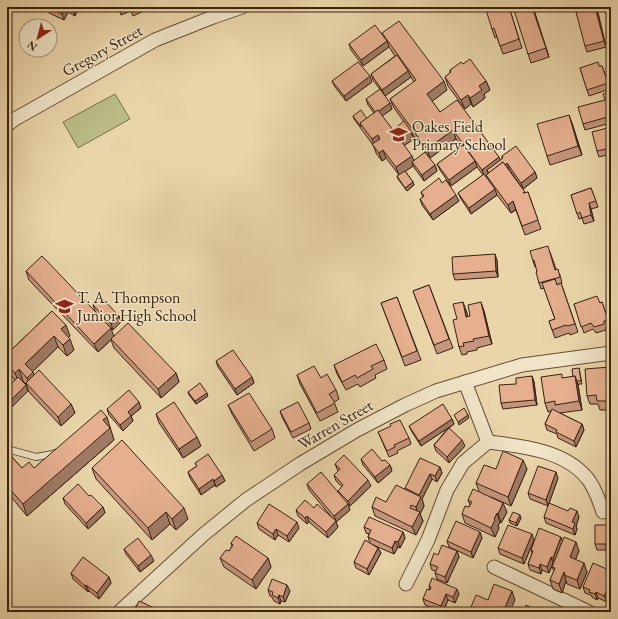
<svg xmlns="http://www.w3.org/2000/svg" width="618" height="619" viewBox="0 0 618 619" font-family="'EB Garamond',serif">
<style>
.green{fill:#babc86;stroke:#796f4a}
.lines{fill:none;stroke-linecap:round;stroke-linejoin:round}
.service-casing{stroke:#644f36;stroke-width:8}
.minor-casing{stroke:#644f36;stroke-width:15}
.service{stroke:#f1e4c8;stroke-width:6}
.minor{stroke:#f1e4c8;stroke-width:13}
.wall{fill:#c5967c;stroke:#38220f}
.shaded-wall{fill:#a07a65;stroke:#38220f}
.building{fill:#e5af90;stroke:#38220f}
.labels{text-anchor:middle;stroke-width:3;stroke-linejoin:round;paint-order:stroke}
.street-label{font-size:16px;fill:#38220f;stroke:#f1e4c8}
.poi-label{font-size:16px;fill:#38220f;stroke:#f1e4c8;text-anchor:start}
</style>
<rect width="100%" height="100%" fill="#ead5aa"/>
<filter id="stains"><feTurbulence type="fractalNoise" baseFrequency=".005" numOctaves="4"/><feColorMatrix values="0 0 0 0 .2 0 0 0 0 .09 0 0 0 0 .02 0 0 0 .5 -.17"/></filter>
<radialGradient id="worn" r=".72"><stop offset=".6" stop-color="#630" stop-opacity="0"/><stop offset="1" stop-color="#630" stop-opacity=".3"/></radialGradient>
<!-- green -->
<polygon class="green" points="115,94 130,119 78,148 63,122"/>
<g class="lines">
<defs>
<polyline id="service" points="7,449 36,457 53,454 55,453"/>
<g id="minor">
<polyline points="610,7 611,9"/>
<polyline points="7,125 15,119 155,40 213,17 242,7"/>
<polyline points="465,382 488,442"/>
<polyline points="494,567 589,612"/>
<path d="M 406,584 L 428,540 L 447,490 L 463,463 L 488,442 C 521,446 564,450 587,478 C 595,487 599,501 603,512"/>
<polyline points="119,612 203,535 246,500 300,464 357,430 405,405 436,391 522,365 611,353"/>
</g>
</defs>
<!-- service casing -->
<use href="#service" class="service-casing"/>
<!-- minor casing -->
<use href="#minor" class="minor-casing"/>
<!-- service -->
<use href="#service" class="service"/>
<!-- minor -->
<use href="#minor" class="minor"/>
</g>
<!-- wall -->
<g class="wall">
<polygon points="47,7 79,7 75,16 68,12 64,20 49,13"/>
<polygon points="118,7 149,7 150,8 133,16 131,11 121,15"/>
<polygon points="509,7 522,48 503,54 497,37 495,38 492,29"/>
<polygon points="533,7 549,57 531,63 528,54"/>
<polygon points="598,13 606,47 587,52 585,46"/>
<polygon points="382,33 447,90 432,101 440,112 500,160 502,159 502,156 535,172 537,178 523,189 509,169 508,170 525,193 528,192 541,229 525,235 516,210 511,213 497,195 471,214 461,199 458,193 483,175 477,167 451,186 440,170 437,164 462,146 456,139 430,158 411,132 414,139 404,145 413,160 435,165 437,171 424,181 413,166 405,171 413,182 414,185 407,191 398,179 397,176 399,175 386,158 382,161 376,153 373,145 354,119 353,116 367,119 374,113 368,105 366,99 390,103 392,109 382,116 393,130 404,122 394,108 390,99 414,82 411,77 385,96 373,80 371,74 395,56 389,47 363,66 351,50 349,44 383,37"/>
<polygon points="463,64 486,81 490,90 484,94 485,98 473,107 471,104 465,109 448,86 445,77 450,73 450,70"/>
<polygon points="600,66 602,66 610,89 589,96 580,68"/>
<polygon points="332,81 372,82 346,101 335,87"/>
<polygon points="611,92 611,123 585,130 583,124 605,100"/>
<polygon points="572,123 582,155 550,165 547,156"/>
<polygon points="611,127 611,154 599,157 597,151"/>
<polygon points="442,183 459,201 433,220 422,205 420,199 423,197 421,192"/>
<polygon points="591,188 598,207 591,209 594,221 584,224 582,218 579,219 571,195"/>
<polygon points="550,252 556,269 560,275 562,283 557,285 561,283 578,332 570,335 569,333 555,338 549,321 555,319 544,288 541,289 539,283 536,266 535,267 533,261"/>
<polygon points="497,260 498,277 455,280 453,274"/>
<polygon points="26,271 114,336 176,373 179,382 161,398 114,348 111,340 98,352 29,280"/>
<polygon points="429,285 453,348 437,354 413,291"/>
<polygon points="397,297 421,360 405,366 381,303"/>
<polygon points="602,302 610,326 606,327 606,330 596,333 593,329 584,333 574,304 600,303"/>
<polygon points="93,305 119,316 121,322 113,330 95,311"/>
<polygon points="466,310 468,317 484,311 492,344 477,348 477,350 467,352 467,354 462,355 459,347 457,319"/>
<polygon points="52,311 70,336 68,338 74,350 67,356 58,347 32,372 34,375 71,404 75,413 61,426 29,392 26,384 23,381 22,381 28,391 12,407 7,402 7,388 15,380 10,374 7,377 7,350 8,353"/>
<polygon points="384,360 387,369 375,375 376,378 360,387 358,384 346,390 337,374 334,365"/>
<polygon points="216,361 252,377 254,383 237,395 218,367"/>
<polygon points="611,367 611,420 608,412 608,410 600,410 598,404 590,404 587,396"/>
<polygon points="579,368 582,384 578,384 582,410 560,413 582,424 584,430 576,447 558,438 557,434 547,430 545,424 551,411 548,412 545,403 563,378 573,377"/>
<polygon points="297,375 321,378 336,390 339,399 334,402 338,412 320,421 300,384"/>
<polygon points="532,376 534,382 537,405 503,409 501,403 516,384"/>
<polygon points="188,392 208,396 196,404 189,395"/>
<polygon points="228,405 272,429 275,438 254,451 232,414"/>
<polygon points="141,408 131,416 133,421 123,431 109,415 107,409"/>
<polygon points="280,411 309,423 311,429 293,438 282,417"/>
<polygon points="156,414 201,446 183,458 159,423"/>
<polygon points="452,419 454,424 449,428 465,446 449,463 436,451 434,445 448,428 421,446 412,432 409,426"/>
<polygon points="111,428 110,429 114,440 27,516 7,492 7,452 22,468 34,468"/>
<polygon points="378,432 409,438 411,444 397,451 398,453 389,457"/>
<polygon points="361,459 382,461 390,465 392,471 378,483 363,465"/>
<polygon points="195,463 222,475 225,481 216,487 215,485 201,495 190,478 188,472 197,466"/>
<polygon points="335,464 371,486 350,506 348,505 350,510 336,522 338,527 328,538 309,522 307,524 298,516 296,510 314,508 334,520 309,490 307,484 339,493 338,491 342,487 336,481 334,475 338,471"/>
<polygon points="440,467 442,473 437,482 432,479 422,499 424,506 420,514 423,521 416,535 375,516 372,507 386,502 405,489 405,488"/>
<polygon points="92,468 188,519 176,530 170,524 152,540 96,479"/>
<polygon points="527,469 511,506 491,497 507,512 501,523 500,522 498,526 499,528 495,537 465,523 462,514 469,507 470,505 468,500 479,491 476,483"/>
<polygon points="558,478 548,506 530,499 528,493"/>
<polygon points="63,498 103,507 105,513 88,529 65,504"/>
<polygon points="568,511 579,517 576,526 577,529 575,535 546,523 544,517"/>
<polygon points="521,518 517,526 510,523 509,520"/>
<polygon points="257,523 299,528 289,542 278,535 275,540 259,529"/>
<polygon points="611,525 611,557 608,557 606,550 597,550 595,544"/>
<polygon points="364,527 403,532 405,538 400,548 398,547 394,554 373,545 378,548 381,553 369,575 356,568 354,562 370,543 368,537 369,534 366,533"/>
<polygon points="480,532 482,538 473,558 449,547 447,541"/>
<polygon points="534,540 524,564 500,554 498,548"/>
<polygon points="563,541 579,551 575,560 587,572 580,589 567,584 566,581 562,593 553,589 550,580 554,571 552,567 554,564 553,563 549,573 542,570 541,574 530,570 528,564 532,553 531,550"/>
<polygon points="231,543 268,558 271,567 256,589 224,567 220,558 229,551 232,546"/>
<polygon points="124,549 154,561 140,572 126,554"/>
<polygon points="457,551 459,557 447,583 437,579 435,573 436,571 432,570 430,564 438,555"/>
<polygon points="611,571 611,593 607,602 598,598 597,600 592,597 591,595 585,593 583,587"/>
<polygon points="71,573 109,577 111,583 99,599 89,591 88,592 73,579"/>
<polygon points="429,586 459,594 455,603 448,600 443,612 425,605 423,599 430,590"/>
<polygon points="268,590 290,591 285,602 281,601 280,604 274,601 272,597 270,596"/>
</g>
<!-- shaded-wall -->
<g class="shaded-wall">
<polygon points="65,7 68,12 64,20 62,14"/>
<polygon points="74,7 79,7 75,16 73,10"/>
<polygon points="532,7 533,7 549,57 546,48"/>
<polygon points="595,7 598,13 606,47 604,41"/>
<polygon points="387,41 389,47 363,66 361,60"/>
<polygon points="408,71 411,77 385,96 382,90"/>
<polygon points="370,76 372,82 346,101 344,96"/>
<polygon points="444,81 447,90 430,103 427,94"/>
<polygon points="486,81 490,90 484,94 485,98 473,107 470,98 479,86"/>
<polygon points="468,95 471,104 465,109 461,100"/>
<polygon points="390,103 392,109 378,119 376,113"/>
<polygon points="569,115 572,123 582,155 578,146"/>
<polygon points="410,130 414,139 402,147 399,138"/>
<polygon points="453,130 456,139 430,158 427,149"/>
<polygon points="378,135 381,144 375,148 372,139"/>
<polygon points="383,150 386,158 382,161 379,153"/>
<polygon points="412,156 415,164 412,162 413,166 399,176 396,167"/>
<polygon points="499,157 503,166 487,170 489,176 486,175 487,178 485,179 482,170"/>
<polygon points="475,161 477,167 451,186 449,180"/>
<polygon points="507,163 509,169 493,181 491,175"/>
<polygon points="435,165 437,171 424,181 422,175"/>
<polygon points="535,172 537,178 523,189 521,183"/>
<polygon points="413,182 414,185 407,191 405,188"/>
<polygon points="495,189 497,195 471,214 469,208"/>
<polygon points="456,195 459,201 433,220 430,214"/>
<polygon points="513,201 516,209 511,213 508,205"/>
<polygon points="589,203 591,209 594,221 591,215"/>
<polygon points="495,254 497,260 498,277 496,271"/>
<polygon points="463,302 466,310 470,326 466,317"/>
<polygon points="481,302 484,311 492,344 489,336"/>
<polygon points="119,316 121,322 113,330 111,324"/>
<polygon points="66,325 70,336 65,341 61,329"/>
<polygon points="111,328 114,337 98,352 94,344"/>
<polygon points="54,336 58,347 29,375 25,364"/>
<polygon points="70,339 74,350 67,356 63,345"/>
<polygon points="7,366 10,374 7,377"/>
<polygon points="19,369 23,381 19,384 15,373"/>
<polygon points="33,372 37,384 31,388 27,378"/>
<polygon points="176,373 179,382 161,398 158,389"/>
<polygon points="532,376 534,382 537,405 535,400"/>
<polygon points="575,376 578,385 582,410 579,401"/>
<polygon points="252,377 254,383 237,395 235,389"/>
<polygon points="26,385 28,391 12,407 10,401"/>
<polygon points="207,393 208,396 196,404 195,401"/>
<polygon points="139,402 141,408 131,416 133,421 123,431 120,425 128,412"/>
<polygon points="71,404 75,413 61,426 58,417"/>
<polygon points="468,415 469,418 459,425 458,422"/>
<polygon points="107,417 114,440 27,516 23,504 103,420"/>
<polygon points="452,419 454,424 421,446 419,441"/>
<polygon points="582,424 584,430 576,447 574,441"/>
<polygon points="197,437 201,446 183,458 179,449"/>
<polygon points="462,440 465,446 449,463 447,457"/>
<polygon points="523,460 527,469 511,506 508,497"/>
<polygon points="390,465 392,471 378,483 375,477"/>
<polygon points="440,467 442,473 437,482 435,476"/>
<polygon points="556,472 558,478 548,506 546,500"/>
<polygon points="430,474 432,479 422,499 424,506 420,514 423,521 416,535 412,527 418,515 416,507 420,499 419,495"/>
<polygon points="222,475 225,481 216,487 214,481"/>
<polygon points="213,479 215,485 201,495 199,489"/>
<polygon points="368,480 371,486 350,506 348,501"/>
<polygon points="503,503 507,512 501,523 498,514"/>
<polygon points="348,504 350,510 336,522 338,527 328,538 326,532 336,521 334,516"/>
<polygon points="103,507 105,513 88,529 86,523"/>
<polygon points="184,508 188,519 176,530 172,519"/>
<polygon points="577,511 579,517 576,526 577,529 575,535 573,529 572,522"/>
<polygon points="166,512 170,524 152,540 148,528"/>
<polygon points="497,513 500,522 498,526 499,528 495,537 491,528 494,519"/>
<polygon points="520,515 521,518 517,526 516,523"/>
<polygon points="307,516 309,522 307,524 305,518"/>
<polygon points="297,522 299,528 289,542 287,536"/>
<polygon points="276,529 278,535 275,540 273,534"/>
<polygon points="403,532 405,538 400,548 398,542"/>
<polygon points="480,532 482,538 473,558 471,552"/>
<polygon points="532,534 534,540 524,564 522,558"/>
<polygon points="561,537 563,543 555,564 553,558"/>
<polygon points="395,541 398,547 394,554 392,548"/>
<polygon points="576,542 579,551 573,566 570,557"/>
<polygon points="378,548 381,553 369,575 367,569"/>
<polygon points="457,551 459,557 447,583 445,577"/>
<polygon points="151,555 154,561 140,572 138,566"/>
<polygon points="551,557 553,563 549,573 547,567"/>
<polygon points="268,558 271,567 256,589 252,580"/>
<polygon points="584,563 587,572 580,589 577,580"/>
<polygon points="540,564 542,570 541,574 539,568"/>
<polygon points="564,572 566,581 562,593 559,584"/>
<polygon points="109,577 111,583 99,599 97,593"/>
<polygon points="611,582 611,593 607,602 604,596"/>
<polygon points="86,585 89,591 88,592 85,586"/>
<polygon points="287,585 290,591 285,602 283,597"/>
<polygon points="457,589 459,594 455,603 453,597"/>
<polygon points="512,591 515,600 510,612 503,612"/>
<polygon points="596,592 598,598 597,600 595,594"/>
<polygon points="446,594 448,600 443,612 441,606"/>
<polygon points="279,595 281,601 280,604 278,598"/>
</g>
<!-- building -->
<g class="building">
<polygon points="47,7 65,7 62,14"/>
<polygon points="67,7 74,7 73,10"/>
<polygon points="495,7 509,7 519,39 500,46 494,28 492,29 486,10"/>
<polygon points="513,7 532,7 546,48 528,54"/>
<polygon points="595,7 604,41 585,46 576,12"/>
<polygon points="399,21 444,81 427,94 440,112 457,100 499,157 482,170 453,130 427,149 390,99 416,80 382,33"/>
<polygon points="375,25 387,41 361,60 349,44"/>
<polygon points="397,55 408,71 382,90 371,74"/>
<polygon points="470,59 486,81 479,86 482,90 470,98 468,95 461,100 445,77 451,72 450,70 461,62 463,64"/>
<polygon points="358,62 370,76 344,96 332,81"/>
<polygon points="598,62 599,66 602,66 608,83 587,90 580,68"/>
<polygon points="380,89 390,103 379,111 378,110 375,112 366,99"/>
<polygon points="611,92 611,116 583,124 578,107 605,100 603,94"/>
<polygon points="361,110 367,119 360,123 361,127 353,116"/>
<polygon points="378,110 393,130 404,121 410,130 399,138 412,156 396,167 383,150 379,153 372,144 380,139 378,135 372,139 360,123"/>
<polygon points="569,115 578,146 547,156 537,124"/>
<polygon points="611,127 611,148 597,151 592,132"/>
<polygon points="463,145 475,161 449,180 437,164"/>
<polygon points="516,146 535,172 521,183 507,163 505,165 503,162 489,173 487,170 503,158 502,156"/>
<polygon points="425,152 435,165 422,175 412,162"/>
<polygon points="503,162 525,192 523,193 528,192 538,220 522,226 513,201 508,205 486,175"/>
<polygon points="405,171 413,182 405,188 397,176"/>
<polygon points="484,174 495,189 469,208 458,193"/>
<polygon points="439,178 442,183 446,180 456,195 430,214 420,199 424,196 421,192"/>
<polygon points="611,182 611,199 606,184"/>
<polygon points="591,188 596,201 589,203 591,215 582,218 580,212 577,214 571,195"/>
<polygon points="548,246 555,270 558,269 560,277 539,283 536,272 537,272 534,260 533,261 530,251"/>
<polygon points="495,254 496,271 453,274 452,257"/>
<polygon points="42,256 111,328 94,344 26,271"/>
<polygon points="555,279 557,285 561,283 575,324 567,326 566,325 552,330 549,321 555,319 542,283"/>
<polygon points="429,285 449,339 434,345 413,291"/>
<polygon points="597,296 600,303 602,302 608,320 604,321 604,324 594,327 591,323 581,327 574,304"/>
<polygon points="101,297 119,316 111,324 93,305"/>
<polygon points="397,297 417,351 402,357 381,303"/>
<polygon points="463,302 466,317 470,316 468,305 481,302 489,336 473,339 474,341 463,343 464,346 459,347 453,320 457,319 453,304"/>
<polygon points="52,311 66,325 61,329 70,339 63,345 54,336 25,364 33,372 27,378 19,369 15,373 7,364 7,354"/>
<polygon points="128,323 176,373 158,389 111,339"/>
<polygon points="376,344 384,360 371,366 373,369 357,378 355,375 342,382 334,365"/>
<polygon points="233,350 252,377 235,389 216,361"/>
<polygon points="314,366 321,378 327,374 336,390 329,394 335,403 317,413 297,375"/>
<polygon points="611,367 611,412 608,412 607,401 597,401 596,395 587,396 585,369"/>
<polygon points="579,368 581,381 577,381 575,376 573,377 572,369"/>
<polygon points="39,370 71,404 58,417 26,383"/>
<polygon points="562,374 562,378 575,376 579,401 555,405 555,401 545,403 541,377"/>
<polygon points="532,376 535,400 501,403 499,385 516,384 516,378"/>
<polygon points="18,377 26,385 10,401 7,398 7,388"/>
<polygon points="200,383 207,393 195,401 188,392"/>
<polygon points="129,390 139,402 128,412 131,416 120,425 107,409"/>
<polygon points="249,393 272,429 251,442 228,405"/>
<polygon points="174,402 197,437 179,449 156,414"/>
<polygon points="298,402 309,423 291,432 280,411"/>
<polygon points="443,404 452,419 419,441 409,426"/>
<polygon points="464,408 468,415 458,422 454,415"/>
<polygon points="552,409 582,424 574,441 556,432 557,430 545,424"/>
<polygon points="101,410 107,417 103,420 110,428 23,504 7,486 7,452 22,468 29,462 34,468"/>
<polygon points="400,420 409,438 394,445 395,447 387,451 378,432 391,426 390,424"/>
<polygon points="449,428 462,440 447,457 434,445"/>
<polygon points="122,440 184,508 172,519 166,512 148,528 92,468"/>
<polygon points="608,443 611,443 611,454 609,454"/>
<polygon points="372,449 382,461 385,460 390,465 375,477 361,459"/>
<polygon points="503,451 523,460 508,497 476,483 484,465 496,469"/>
<polygon points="208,454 222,475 214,481 213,479 199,489 188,472 197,466 195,463"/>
<polygon points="344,455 368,480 348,501 338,491 343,485 334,475 340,469 335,464"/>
<polygon points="420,458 440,467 435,476 430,474 419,495 405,488"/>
<polygon points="538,466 556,472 546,500 528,493"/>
<polygon points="321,472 348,504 334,516 307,484"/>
<polygon points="78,484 89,496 91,495 103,507 86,523 63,498"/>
<polygon points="396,485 421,497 416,507 411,505 410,508 420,512 412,527 372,507 376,497 386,502"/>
<polygon points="473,489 503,503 498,514 497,513 494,519 495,520 491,528 462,514 465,506 469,507 472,502 468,500"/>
<polygon points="305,500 314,508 317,504 336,521 326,532 307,516 305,518 296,510"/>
<polygon points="549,503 568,511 570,508 577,511 572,522 575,523 573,529 544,517"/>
<polygon points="269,504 297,522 287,536 276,529 273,534 257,523"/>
<polygon points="513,512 520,515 516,523 509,520"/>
<polygon points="369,517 403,532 398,542 395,541 392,548 368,537 371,530 364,527"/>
<polygon points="456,521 480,532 471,552 447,541"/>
<polygon points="508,525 532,534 522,558 498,548"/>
<polygon points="595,525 611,525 611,551 606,551 606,544 595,544"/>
<polygon points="539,528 561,537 553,558 551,557 547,567 540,564 539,568 528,564 533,551 531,550"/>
<polygon points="236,536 268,558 252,580 220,558 226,550 229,551 233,545 231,543"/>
<polygon points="564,537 576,542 570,557 584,563 577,580 564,575 565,573 564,572 559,584 550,580 555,568 552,567"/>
<polygon points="138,538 151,555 138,566 124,549"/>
<polygon points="365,540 378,548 367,569 354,562"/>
<polygon points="442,545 457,551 445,577 435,573 438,567 430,564 434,553 438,555"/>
<polygon points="83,557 109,577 97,593 86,585 85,586 71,573"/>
<polygon points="593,563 611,571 611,582 604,596 596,592 595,594 589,592 590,590 583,587"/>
<polygon points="432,578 457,589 453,597 446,594 441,606 423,599 427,589 430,590 431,587 429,586"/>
<polygon points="272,579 287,585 283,597 279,595 278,598 272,595 273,592 268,590"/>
<polygon points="494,584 512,591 503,612 489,612 487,611 487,612 469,612 476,595 488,600"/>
<polygon points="139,601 163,612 134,612"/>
<polygon points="526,605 540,612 523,612"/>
</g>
<!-- icons -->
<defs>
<symbol id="school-bare" viewBox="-9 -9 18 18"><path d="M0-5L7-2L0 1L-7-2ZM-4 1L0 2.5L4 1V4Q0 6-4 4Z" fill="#8f2418" stroke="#f1e4c8" stroke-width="2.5" paint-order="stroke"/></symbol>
</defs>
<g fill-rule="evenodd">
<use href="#school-bare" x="386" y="122" width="25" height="25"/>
<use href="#school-bare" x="52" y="294" width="25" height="25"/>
</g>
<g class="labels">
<!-- street labels -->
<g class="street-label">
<text transform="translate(102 50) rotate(-29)" y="6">Gregory Street</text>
<text transform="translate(335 424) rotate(-30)" y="6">Warren Street</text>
</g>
<!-- poi labels -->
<g class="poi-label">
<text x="412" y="132">Oakes Field<tspan x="412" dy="18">Primary School</tspan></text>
<text x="77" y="303">T. A. Thompson<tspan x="77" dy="18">Junior High School</tspan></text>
</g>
</g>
<!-- margin -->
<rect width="618" height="619" fill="none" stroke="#ead5aa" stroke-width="24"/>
<rect x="8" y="8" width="602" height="603" fill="none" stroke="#38220f" stroke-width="2"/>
<rect x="12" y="12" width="594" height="595" fill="none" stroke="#38220f"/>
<!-- north arrow -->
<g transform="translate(38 38) rotate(216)"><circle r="19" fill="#f1e4c8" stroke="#a7967e"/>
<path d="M0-3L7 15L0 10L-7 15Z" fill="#8f2418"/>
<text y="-6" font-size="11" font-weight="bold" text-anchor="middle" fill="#38220f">N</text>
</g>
<rect width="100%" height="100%" filter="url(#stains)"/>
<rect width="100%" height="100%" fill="url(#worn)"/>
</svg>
